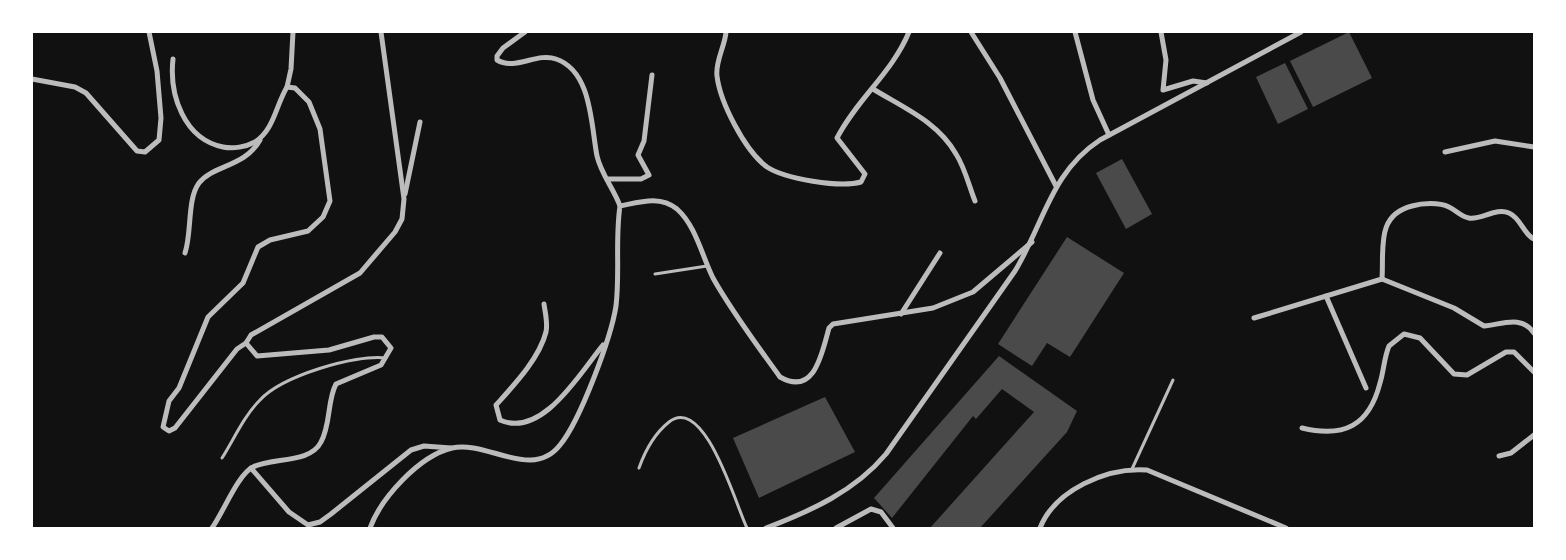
<svg xmlns="http://www.w3.org/2000/svg" width="1566" height="560" viewBox="0 0 1566 560" font-family="'Archivo Narrow',sans-serif">
<style>
.building{fill:#4a4a4a}
.lines{fill:none;stroke-linecap:round;stroke-linejoin:round}
.service{stroke:#bcbcbc;stroke-width:3}
.minor{stroke:#bcbcbc;stroke-width:5}
</style>
<rect width="100%" height="100%" fill="#111"/>
<!-- building -->
<g class="building">
<polygon points="1349,32 1372,78 1313,107 1290,61"/>
<polygon points="1285,63 1308,109 1278,124 1256,77"/>
<polygon points="1122,159 1152,214 1126,229 1096,173"/>
<polygon points="1067,237 1124,273 1070,357 1047,343 1032,366 998,344"/>
<polygon points="999,356 1077,411 1067,432 980,528 930,528 1034,412 1002,389 976,419 973,416 892,518 874,498"/>
<polygon points="825,397 855,452 759,498 733,438"/>
</g>
<g class="lines">
<!-- service -->
<g class="service">
<polyline points="655,274 707,266"/>
<path d="M 222,458 C 234,439 244,416 260,400 C 282,376 355,354 386,358"/>
<path d="M 639,468 C 645,451 654,434 669,422 C 705,394 736,506 747,528"/>
<polyline points="1132,469 1173,380"/>
</g>
<!-- minor -->
<g class="minor">
<path d="M 525,32 L 503,48 L 497,56 L 497,60 C 515,71 537,52 556,59 C 592,71 591,126 597,156 C 601,174 614,189 620,206"/>
<path d="M 726,32 C 725,46 715,62 717,76 C 720,102 745,151 767,167 C 785,179 840,188 861,182 L 865,174 L 837,138 C 857,99 892,73 909,32"/>
<polyline points="971,32 1000,78 1056,186"/>
<polyline points="1075,32 1093,100 1109,135"/>
<polyline points="1161,32 1166,60 1163,90 1193,81 1207,83"/>
<path d="M 173,59 C 169,95 184,139 223,147 C 233,149 246,147 255,142 C 274,130 276,105 287,87 L 295,88 L 309,102 L 320,129 L 330,201 L 323,217 L 308,231 L 270,240 L 258,247 L 243,283 L 208,317 L 179,388 L 169,401 L 163,427 L 169,431 L 175,428 L 237,349 L 246,343"/>
<polyline points="32,79 75,87 86,93 137,151 145,152 159,140 161,118 157,71 149,32"/>
<polyline points="287,87 291,69 293,32"/>
<path d="M 873,89 C 904,108 938,122 956,154 C 965,168 969,186 975,201"/>
<polyline points="1445,152 1495,141 1534,147"/>
<polyline points="607,179 641,179 649,175 638,155 644,141 652,75"/>
<polyline points="405,194 420,122"/>
<path d="M 185,253 C 192,232 187,199 199,183 C 213,165 245,167 260,140"/>
<path d="M 1382,279 L 1454,308 L 1484,326 C 1503,324 1522,315 1534,333"/>
<polyline points="1326,296 1366,388"/>
<path d="M 544,304 C 545,312 548,323 546,332 C 539,359 514,385 496,405 L 500,420 C 542,439 580,373 603,345"/>
<polyline points="901,314 940,253"/>
<path d="M 1254,318 L 1382,279 C 1384,248 1376,215 1412,206 C 1422,203 1439,202 1449,207 C 1456,210 1460,216 1469,218 C 1482,220 1496,207 1509,213 C 1521,218 1523,234 1534,239"/>
<path d="M 1302,428 C 1344,438 1369,426 1380,383 C 1384,370 1384,358 1389,346 L 1404,334 L 1420,338 L 1454,374 L 1467,375 L 1506,352 L 1514,352 L 1534,372"/>
<polyline points="1499,456 1511,453 1534,435"/>
<polyline points="251,468 289,512 308,525 320,522 331,514 411,450 424,446 451,448"/>
<path d="M 212,528 C 223,513 238,474 253,467 C 272,457 310,464 321,442 C 331,424 327,401 336,384 L 381,365 L 391,348 L 382,337 L 374,337 L 329,350 L 257,356 L 246,343 L 251,335 L 360,273 L 395,232 L 402,219 L 404,199 L 381,32"/>
<path d="M 370,528 C 381,498 419,456 452,448 C 487,440 532,481 560,445 C 580,421 611,338 616,306 C 620,273 615,239 620,206 C 640,202 660,195 677,209 C 696,226 702,256 713,278 C 732,312 757,345 780,377 C 815,397 822,352 829,328 L 833,324 L 933,308 L 973,292 L 1032,242"/>
<path d="M 766,528 C 811,511 855,491 886,454 L 1015,271 C 1044,223 1051,172 1100,140 L 1301,32"/>
<polyline points="836,528 871,509 881,512 893,528"/>
<path d="M 1040,528 C 1055,490 1107,467 1147,470 L 1286,528"/>
</g>
</g>
<!-- border -->
<rect width="1566" height="560" fill="none" stroke="#ffffff" stroke-width="66"/>
</svg>
